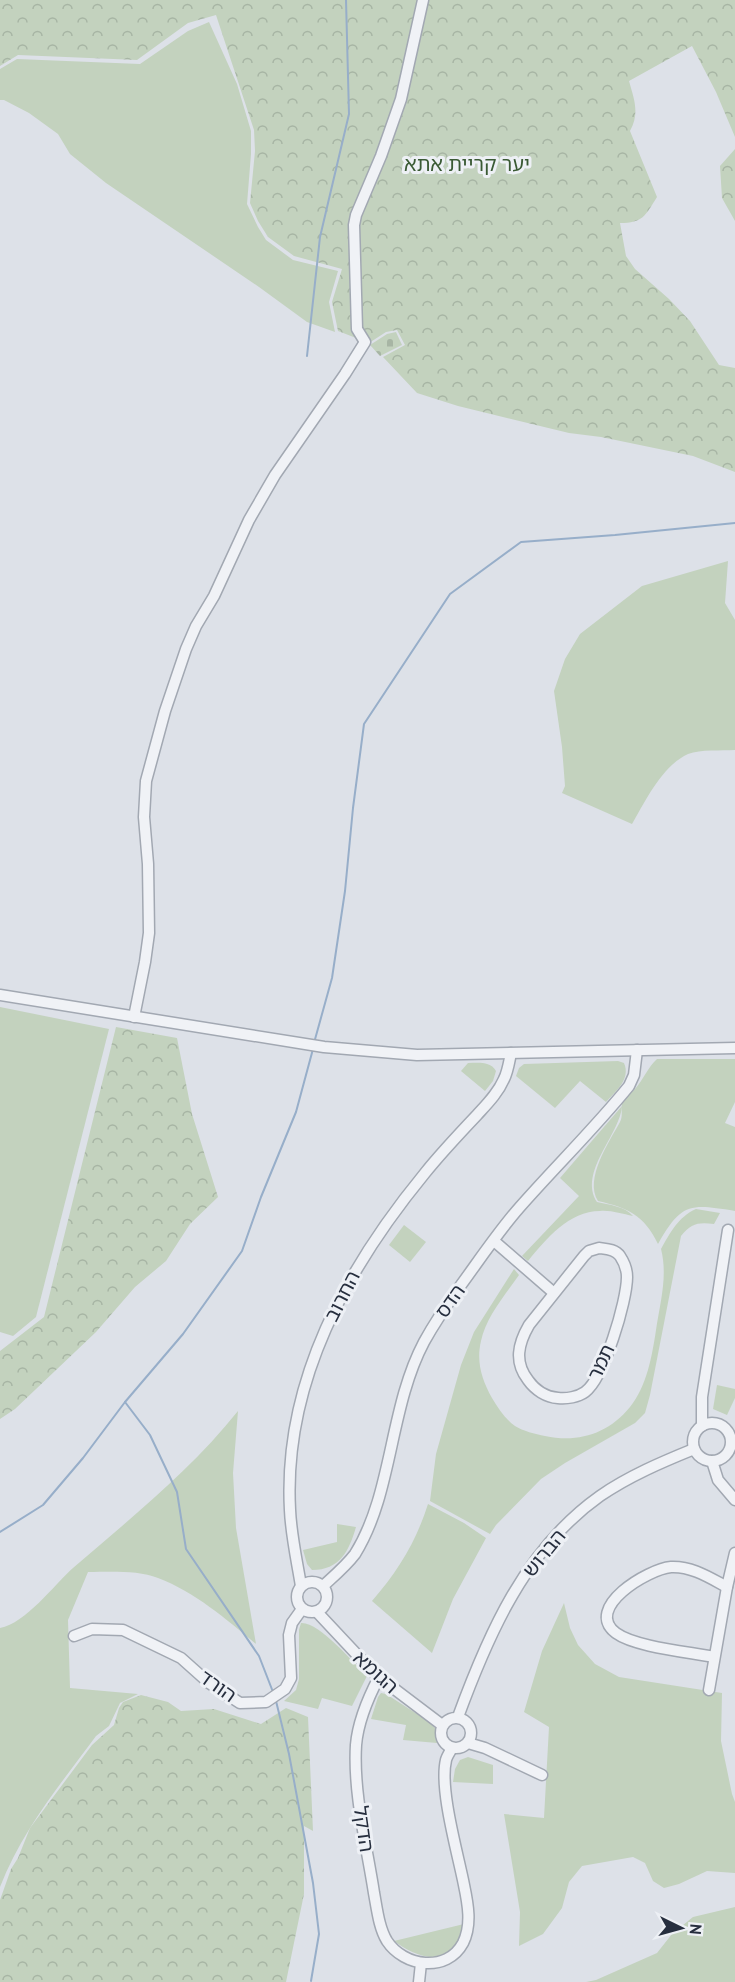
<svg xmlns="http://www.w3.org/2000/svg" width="735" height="1982" viewBox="0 0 735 1982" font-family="'PT Sans','Noto Sans Hebrew',sans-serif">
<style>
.green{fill:#c3d2be}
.forest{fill:url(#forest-crowns)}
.cemetery{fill:url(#cemetery-stones)}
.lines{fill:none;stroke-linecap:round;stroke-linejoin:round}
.stream{stroke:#97aec9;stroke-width:2}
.minor-casing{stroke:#a2a8b2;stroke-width:13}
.minor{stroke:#f0f2f6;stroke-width:10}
.labels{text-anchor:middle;stroke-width:6;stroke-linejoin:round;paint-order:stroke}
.park-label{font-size:20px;fill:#3a5a34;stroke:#edf0f5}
.street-label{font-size:20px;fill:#262e3e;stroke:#edf0f5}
</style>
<defs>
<pattern id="forest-crowns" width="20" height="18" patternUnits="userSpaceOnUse" patternTransform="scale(1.5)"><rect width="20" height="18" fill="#c3d2be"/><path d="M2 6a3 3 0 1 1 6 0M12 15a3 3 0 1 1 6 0" fill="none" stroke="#a7b5a4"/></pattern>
<pattern id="cemetery-stones" width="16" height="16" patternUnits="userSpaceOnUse" patternTransform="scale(1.5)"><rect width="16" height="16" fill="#c3d2be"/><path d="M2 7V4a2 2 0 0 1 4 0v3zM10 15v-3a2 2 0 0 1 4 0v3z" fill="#a7b5a4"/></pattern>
</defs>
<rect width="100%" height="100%" fill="#dde1e8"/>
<!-- green -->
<g class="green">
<polygon points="209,22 237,84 251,131 251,154 247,204 258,227 266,240 293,260 338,271 329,302 335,332 307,322 259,287 106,183 70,154 58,134 29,113 4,100 0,100 0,69 17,59 140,64 188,31"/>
<path d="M 728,561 L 725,603 L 735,620 L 735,750 C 721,751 701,749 688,754 C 662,766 646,800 632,824 L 562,793 L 565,786 L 562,747 L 554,691 L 565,659 L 580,634 L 642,586 Z"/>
<polygon points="0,1007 109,1029 36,1317 13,1336 0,1332"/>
<path d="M 657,1059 L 735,1059 L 735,1102 L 725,1123 L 735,1127 L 735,1211 C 690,1204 682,1202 658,1244 C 644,1215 628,1208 598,1201 C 584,1179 609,1142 620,1122 C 623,1116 621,1110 622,1104 C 624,1099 631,1093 635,1089 C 643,1080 648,1067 657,1059 Z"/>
<path d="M 618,1061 L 624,1063 C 631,1079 616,1091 606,1102 L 580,1081 L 555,1108 L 516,1076 L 519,1068 L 524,1064 Z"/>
<path d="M 468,1063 C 479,1063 490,1061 496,1071 L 493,1081 L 485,1091 L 461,1071 Z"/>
<path d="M 622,1106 C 620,1135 578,1172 597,1202 C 609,1205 625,1206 633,1216 C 622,1214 611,1210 600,1211 C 569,1211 546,1239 528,1261 L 522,1256 L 579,1196 L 560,1178 Z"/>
<path d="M 696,1209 L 720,1213 L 714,1224 C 699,1222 691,1223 681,1236 L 650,1395 L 645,1413 L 635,1423 L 565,1463 L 541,1479 L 496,1525 L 490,1534 L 430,1501 L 436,1454 L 461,1365 L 474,1332 L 514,1269 L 519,1275 C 505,1295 486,1317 481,1341 C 476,1362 482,1380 492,1398 C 498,1408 505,1419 515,1426 C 523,1431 535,1434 545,1436 C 578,1443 608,1434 630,1407 C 647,1386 652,1356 656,1330 C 660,1303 668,1276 661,1249 C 670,1233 678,1217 696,1209 Z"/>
<polygon points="404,1225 426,1242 410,1262 389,1245"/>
<polygon points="717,1385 735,1389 735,1398 727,1415 713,1409"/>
<path d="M 238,1411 L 233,1473 L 236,1528 L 256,1644 C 226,1619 195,1592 158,1578 C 138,1570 110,1572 88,1572 L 68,1620 L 70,1688 L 138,1694 L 120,1703 L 109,1726 L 96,1736 C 59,1786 23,1829 0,1887 L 0,1628 C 26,1623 53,1586 73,1568 C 131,1518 190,1471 238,1411 Z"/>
<path d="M 428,1504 L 464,1523 L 486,1538 L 453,1599 L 432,1653 L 372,1601 C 398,1571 416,1542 428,1504 Z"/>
<path d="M 337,1524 L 356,1527 C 349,1551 340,1570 312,1570 L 307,1564 L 303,1550 L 337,1542 Z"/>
<polygon points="564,1603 570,1628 578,1645 595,1664 619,1677 722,1693 721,1741 732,1794 735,1802 735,1873 707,1871 679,1884 664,1888 653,1881 645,1863 633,1857 582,1866 569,1882 562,1908 543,1934 519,1946 520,1912 504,1814 544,1818 549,1727 524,1712 542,1651"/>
<path d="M 301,1623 C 320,1622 353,1663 367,1676 L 352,1706 L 322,1698 L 318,1709 L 284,1701 L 296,1690 L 299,1679 L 299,1630 Z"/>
<polygon points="381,1693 386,1694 428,1721 435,1728 437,1743 403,1740 406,1725 371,1719 378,1697"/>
<polygon points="468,1757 493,1765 493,1784 453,1782 455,1769 460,1760"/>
<polygon points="735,1907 735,1982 586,1982 596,1980 657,1953 672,1934 693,1917"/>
<path d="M 464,1924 C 461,1931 459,1940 455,1946 C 440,1968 410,1953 394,1941 Z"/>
</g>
<!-- forest -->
<g class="forest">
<path d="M 0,0 L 735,0 L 735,137 L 716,92 L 692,46 L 629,81 C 634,99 640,113 630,131 L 657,197 C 645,216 643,223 620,223 L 626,256 L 635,269 L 669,299 L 690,321 L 719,365 L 735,368 L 735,472 L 693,456 L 601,437 L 569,433 L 458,406 L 417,393 L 383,357 L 405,345 L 397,330 L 386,332 L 369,343 L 338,331 L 332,302 L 342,269 L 294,256 L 268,237 L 258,221 L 250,203 L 255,151 L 254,130 L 216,15 L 188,23 L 137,60 L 18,55 L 0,66 Z"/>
<polygon points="735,149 735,221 722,198 720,166"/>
<polygon points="116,1027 177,1038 192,1114 218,1197 190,1224 166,1261 135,1287 96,1332 15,1409 0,1419 0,1351 44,1317"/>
<polygon points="141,1695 168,1702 181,1711 214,1709 261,1724 286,1708 308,1717 313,1831 304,1826 304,1894 286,1982 0,1982 0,1900 11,1869 18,1858 30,1828 92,1745 114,1725 119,1708 123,1702"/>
</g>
<!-- cemetery -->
<polygon class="cemetery" points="396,332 402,345 380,356 370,345 387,334"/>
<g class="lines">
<!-- stream -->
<g class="stream">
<polyline points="307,356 320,237 349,114 346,0"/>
<polyline points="314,1043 332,978 345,891 353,808 364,724 450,594 521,542 615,535 735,523"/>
<polyline points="125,1402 150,1435 177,1492 186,1549 259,1656 273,1692"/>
<polyline points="0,1532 43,1505 83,1458 125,1402 183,1334 242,1251 261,1197 296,1112 313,1049"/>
<polyline points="276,1701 289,1754 313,1883 319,1934 311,1981"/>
</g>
<defs>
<g id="minor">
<polyline points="0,995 324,1047 417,1055 735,1048"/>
<polyline points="134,1017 145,962 149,933 148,864 144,817 146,781 165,711 186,649 196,626 214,596 249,520 275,475 345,374 365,342 357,329 354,225 356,215 381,156 401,99 423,0"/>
<polyline points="494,1241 554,1293"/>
<path d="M 599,1248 C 606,1249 615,1249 620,1256 C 624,1262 627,1270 627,1277 C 627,1301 604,1378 585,1392 C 578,1397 567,1399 558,1398 C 546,1397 535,1390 528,1380 C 514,1362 518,1344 529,1325 L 584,1256 L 589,1251 Z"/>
<circle cx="712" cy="1442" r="19"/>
<polyline points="702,1426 702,1397 728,1230"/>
<polyline points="712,1461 718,1480 735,1500"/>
<circle cx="312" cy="1597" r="15"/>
<path d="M 301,1586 C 297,1561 291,1535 290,1510 C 283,1382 347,1268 425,1173 C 441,1153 459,1134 477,1115 C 487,1104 498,1093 504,1079 C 508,1071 509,1062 511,1053"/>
<path d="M 323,1586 C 334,1576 346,1566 355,1554 C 393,1493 389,1408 424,1342 C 435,1322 448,1303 461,1285 C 480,1259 498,1232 519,1208 C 555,1167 594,1129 629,1086 L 634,1075 L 637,1050"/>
<polyline points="317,1612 376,1675 442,1725"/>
<polyline points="74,1636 92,1629 123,1630 181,1658 209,1683 240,1703 266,1702 285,1689 291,1678 289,1635 292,1623 302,1609"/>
<path d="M 714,1657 C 689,1652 635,1647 616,1633 C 583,1608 648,1569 671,1567 C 692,1566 710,1578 727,1587"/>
<path d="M 379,1677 C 368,1698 358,1721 356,1745 C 353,1793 367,1847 374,1893 C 377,1909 379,1928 387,1941 C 404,1967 447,1973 463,1943 C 472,1925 468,1904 464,1885 C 458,1854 439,1789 446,1760 C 447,1756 450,1752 452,1748"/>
<polyline points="709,1690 727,1587 735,1553"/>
<path d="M 458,1717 C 488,1635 525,1549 600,1496 C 629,1476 662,1462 694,1449"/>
<circle cx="456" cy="1733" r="15"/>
<polyline points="468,1743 485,1748 542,1775"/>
<polyline points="419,1982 421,1963"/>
</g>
</defs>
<!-- minor casing -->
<use href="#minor" class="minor-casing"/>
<!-- minor -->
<use href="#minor" class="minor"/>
</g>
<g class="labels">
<!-- park labels -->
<g class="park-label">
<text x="467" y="171">יער קריית אתא</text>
</g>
<!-- street labels -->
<g class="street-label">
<text transform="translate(342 1296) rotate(-63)" y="7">החרוב</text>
<text transform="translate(450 1301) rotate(-55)" y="7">הדס</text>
<text transform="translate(601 1362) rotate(-65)" y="7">תמר</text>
<text transform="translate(544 1553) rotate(-51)" y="7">הברוש</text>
<text transform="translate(376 1672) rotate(42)" y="7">הגומא</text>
<text transform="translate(218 1686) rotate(35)" y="7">הורד</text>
<text transform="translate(364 1829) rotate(82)" y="7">הדקל</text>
</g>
</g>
<!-- north arrow -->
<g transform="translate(681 1928) rotate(95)" stroke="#edf0f5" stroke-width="4.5" paint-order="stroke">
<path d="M0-4.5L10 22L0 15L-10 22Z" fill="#262e3e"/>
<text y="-9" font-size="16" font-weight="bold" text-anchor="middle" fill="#262e3e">N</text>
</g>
</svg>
